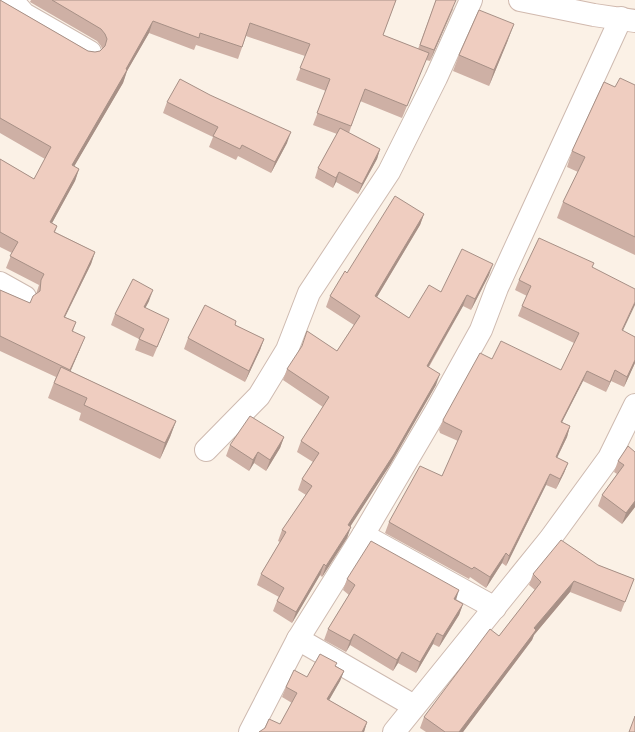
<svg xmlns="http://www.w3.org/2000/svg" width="635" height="732" viewBox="0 0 635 732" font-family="Barlow,sans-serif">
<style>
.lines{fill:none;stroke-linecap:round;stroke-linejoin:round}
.street-casing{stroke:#cebab0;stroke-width:24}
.secondary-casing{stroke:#d1b9ae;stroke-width:24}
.street{stroke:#fff;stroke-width:22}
.secondary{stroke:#fff;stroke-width:22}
.wall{fill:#ceb0a5}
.shaded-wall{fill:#a79086}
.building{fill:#efcdc0;stroke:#a79086}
</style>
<rect width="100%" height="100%" fill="#fbf1e6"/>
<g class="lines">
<defs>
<g id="street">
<polyline points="12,0 24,14 90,52"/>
<polyline points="0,283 25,297"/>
<polyline points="206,450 259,396 287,350 309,293 389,172 436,78 471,0"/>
<polyline points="363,535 495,608"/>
<polyline points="414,706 298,639 363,535 436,411 481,330 497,288 621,18"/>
<polyline points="250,732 298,639"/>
<polyline points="394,732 550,539 609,458 635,405"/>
</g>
<polyline id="secondary" points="520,0 594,15 635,21"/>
</defs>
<!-- street casing -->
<use href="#street" class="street-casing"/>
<!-- secondary casing -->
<use href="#secondary" class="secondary-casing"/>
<!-- street -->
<use href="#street" class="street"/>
<!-- secondary -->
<use href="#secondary" class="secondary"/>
</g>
<!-- wall -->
<g class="wall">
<polygon points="0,0 88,51 95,52 100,51 102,49 101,46 97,41 30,2 31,0 396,0 383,35 418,49 436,0 453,9 430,61 426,60 402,118 360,101 349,133 380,149 377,159 358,194 336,182 333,188 315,178 318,168 337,134 313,125 326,91 296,80 305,56 246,36 238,59 196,45 194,50 149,33 127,71 123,83 74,166 79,169 75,181 52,223 57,226 55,232 95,252 91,264 65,317 76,322 73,331 80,349 70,371 176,421 170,437 160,459 79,420 81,413 48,398 56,377 0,351 0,290 30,303 36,294 39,285 6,268 12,253 0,247 0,159 34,179 45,159 0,133"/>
<polygon points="508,40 489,86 453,71 459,55"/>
<polygon points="635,85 635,255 557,218 563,202 578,172 567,167 572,151 615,87"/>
<polygon points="167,102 287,143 271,173 238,156 236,160 209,147 213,137 163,113"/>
<polygon points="424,214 420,225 377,297 409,318 441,292 489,275 471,310 463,306 429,367 436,385 390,465 350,527 347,538 322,577 320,575 292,623 273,611 277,601 279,597 257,585 261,574 280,542 278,541 282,530 306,495 298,490 302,479 313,462 297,452 301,441 323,407 283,380 287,369 337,351 354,325 326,307 330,296 347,273"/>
<polygon points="592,267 623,331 635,337 635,363 624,387 611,381 606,392 583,381 562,422 570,426 567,437 557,458 568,463 564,473 556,489 546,485 506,566 502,563 486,588 470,577 469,579 385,533 389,522 442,476 458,441 440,433 439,430 443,420 492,359 561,370 574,343 518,316 522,306 527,296 515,290 519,280"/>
<polygon points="149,301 145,308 165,329 153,357 135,350 139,339 111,325 115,314"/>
<polygon points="236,321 235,325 264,339 260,350 245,382 184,349 188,338"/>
<polygon points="284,437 280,448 266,471 254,463 249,471 226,456 230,445"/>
<polygon points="635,452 635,507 622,524 598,506 602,495 617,474 614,472 618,461"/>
<polygon points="598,565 634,579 621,612 570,592 534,635 532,640 463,732 426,732 420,728 424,717 499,636 535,590 529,585 533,574"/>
<polygon points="347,579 456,600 463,604 459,615 439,647 433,644 416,673 398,663 393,671 350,645 346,652 324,640 328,629 349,595 343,590"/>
<polygon points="336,666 344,671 340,681 329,700 367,722 364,732 259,732 280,724 292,703 282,697 286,687 307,677"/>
</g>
<!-- shaded-wall -->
<g class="shaded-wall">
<polygon points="457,0 453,9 430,61 434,50"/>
<polygon points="153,21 149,33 127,71 123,83 68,177 72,165"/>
<polygon points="514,24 508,40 489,86 494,70"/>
<polygon points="291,132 287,143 271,173 275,162"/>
<polygon points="380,149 377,159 358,194 362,184"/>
<polygon points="79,169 75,181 46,234 50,222"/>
<polygon points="339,172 336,182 333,188 336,178"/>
<polygon points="424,214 420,225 371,307 375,296"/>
<polygon points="95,252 91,264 59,329 64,317"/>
<polygon points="493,264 489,275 471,310 475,299"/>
<polygon points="153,290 149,301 140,318 144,307"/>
<polygon points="467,295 463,306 423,376 427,366"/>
<polygon points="635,302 635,305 618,341 622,330"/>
<polygon points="85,337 80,349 66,382 70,370"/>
<polygon points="264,339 260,350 245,382 249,371"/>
<polygon points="635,360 635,363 624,387 627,377"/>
<polygon points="615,370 611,381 606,392 610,382"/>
<polygon points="587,371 583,381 557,432 561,422"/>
<polygon points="440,374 436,385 390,465 344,536 348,525"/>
<polygon points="176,421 170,437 160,459 165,443"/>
<polygon points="570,426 567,437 552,468 556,457"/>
<polygon points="284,437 280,448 266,471 270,460"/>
<polygon points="258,452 254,463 249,471 253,460"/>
<polygon points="568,463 564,473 556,489 560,479"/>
<polygon points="550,474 546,485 506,566 509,556"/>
<polygon points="635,501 635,507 622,524 626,513"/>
<polygon points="351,527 347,538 322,577 326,566"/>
<polygon points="506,553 502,563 486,588 490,577"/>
<polygon points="324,564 320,575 292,623 296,612"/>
<polygon points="574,581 570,592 534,635 532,640 463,732 459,732 534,628"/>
<polygon points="459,590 456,600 454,599"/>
<polygon points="463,604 459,615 439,647 443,636"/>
<polygon points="437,633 433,644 416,673 420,662"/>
<polygon points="354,634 350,645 346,652 350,641"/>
<polygon points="402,652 398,663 393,671 397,660"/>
<polygon points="344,671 340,681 324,709 327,699"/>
<polygon points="367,722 364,732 362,732"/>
</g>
<!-- building -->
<g class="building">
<polygon points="0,0 88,51 95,52 100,51 105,46 107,39 105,34 101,29 52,0 396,0 383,35 429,53 407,106 365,89 351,126 317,113 330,79 300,68 310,44 250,23 242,47 200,33 199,38 153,21 126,69 127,70 72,165 79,169 50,222 57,226 54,232 95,252 64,317 76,322 72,331 85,337 70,370 0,336 0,290 30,303 33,296 40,291 41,280 44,274 10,256 18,242 0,232 0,159 34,179 51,147 0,118"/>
<polygon points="436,0 456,0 434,50 420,45"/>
<polygon points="479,10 514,24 494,70 459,55"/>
<polygon points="620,78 635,85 635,237 563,202 585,157 572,151 604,82 615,87"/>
<polygon points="180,79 210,95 291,132 275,162 242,145 240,149 213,136 218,127 167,102"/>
<polygon points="340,128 380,149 362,184 339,172 336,178 318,168"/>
<polygon points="395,196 424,214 375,296 409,318 429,285 441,292 462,249 493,264 475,299 467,295 427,366 440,374 394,454 348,525 351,527 326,566 324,564 296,612 277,601 284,588 261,574 286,532 282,530 312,486 302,479 319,453 301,441 329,397 287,369 302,346 307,331 337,351 360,316 330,296 345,271 347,273"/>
<polygon points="539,238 594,263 592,267 635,289 635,302 622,330 635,337 635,360 627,377 615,370 610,382 587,371 561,422 570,426 556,457 568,463 560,479 550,474 509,556 506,553 490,577 474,567 472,569 389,522 420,466 442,476 462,431 444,422 443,420 480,353 492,359 501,341 561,370 579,333 522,306 531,286 519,280"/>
<polygon points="133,279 153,290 144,307 169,319 157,347 139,339 144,329 115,314"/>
<polygon points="205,305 236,321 235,325 264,339 249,371 188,338"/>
<polygon points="61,367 176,421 165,443 84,405 87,398 54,383"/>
<polygon points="250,416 284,437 270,460 258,452 253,460 230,445"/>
<polygon points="628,446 635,452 635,501 626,513 602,495 624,465 618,461"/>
<polygon points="561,540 598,565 634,579 625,602 574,581 534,628 536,630 459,732 445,732 424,717 490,629 499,636 541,582 533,574"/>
<polygon points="371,541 459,590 454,599 463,604 443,636 437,633 420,662 402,652 397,660 354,634 350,641 328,629 355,585 347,579"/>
<polygon points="320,654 337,663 335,666 344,671 327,699 367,722 362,732 259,732 265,728 269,719 280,724 297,693 286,687 294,670 307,677"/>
<polygon points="635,716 635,732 629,732"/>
</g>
</svg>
